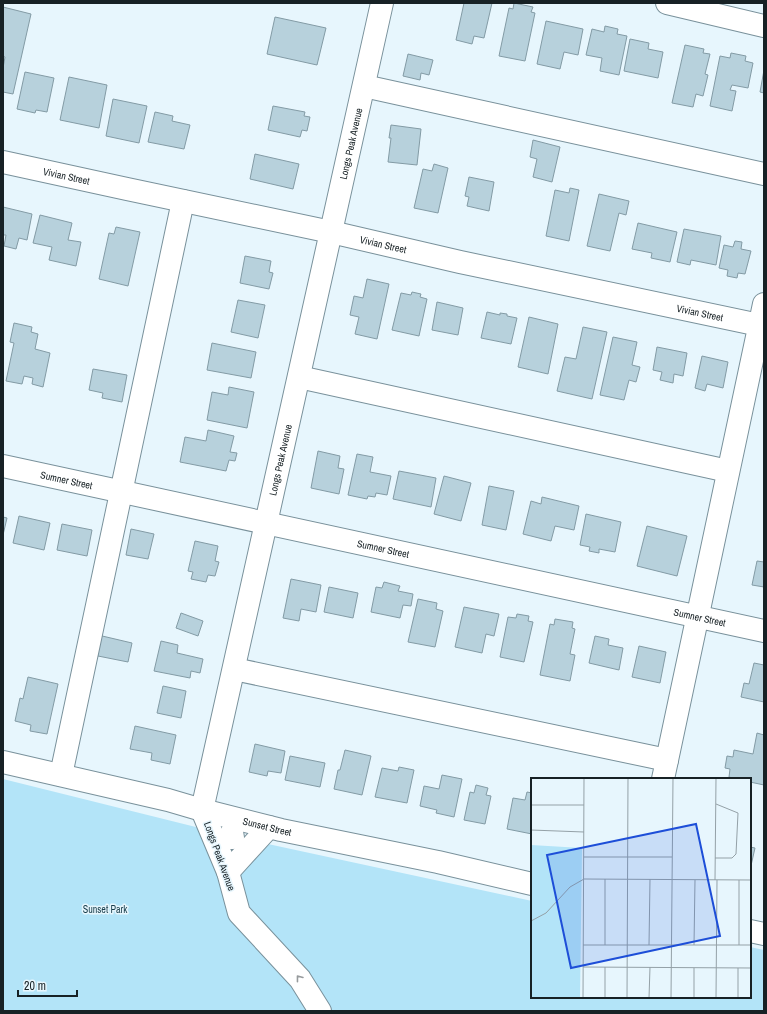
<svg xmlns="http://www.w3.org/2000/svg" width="767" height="1014" viewBox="0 0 767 1014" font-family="'Archivo Narrow',sans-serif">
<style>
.green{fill:#b3e4f8}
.building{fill:#b7d1dc;stroke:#839ba5}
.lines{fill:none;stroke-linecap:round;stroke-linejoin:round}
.minor-casing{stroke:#79919b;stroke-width:24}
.minor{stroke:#fff;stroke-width:22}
.oneway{stroke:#979b9d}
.labels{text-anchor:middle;stroke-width:3;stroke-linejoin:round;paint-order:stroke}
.street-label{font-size:10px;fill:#172125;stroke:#e7f6fd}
.park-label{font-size:10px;fill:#183d4b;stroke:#e7f6fd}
.inset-road{fill:none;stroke:#94a1a7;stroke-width:1}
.view{fill:#1d4ed8;fill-opacity:0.15;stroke:#1d4ed8;stroke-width:2}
.inset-edge{fill:none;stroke:#172125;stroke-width:2}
</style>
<rect width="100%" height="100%" fill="#e7f6fd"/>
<!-- green -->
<polygon class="green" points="3,779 236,837 532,901 532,997 750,997 750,947 764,950 764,1011 3,1011"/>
<!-- building -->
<g class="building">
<polygon points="464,3 492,3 484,38 474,36 472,44 456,40"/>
<polygon points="514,3 533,7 531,12 535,13 525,61 499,56 509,8 513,9"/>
<polygon points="3,7 31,14 13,94 3,92 3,68 5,57 3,56"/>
<polygon points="275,17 326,28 317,65 267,54"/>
<polygon points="546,21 583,29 578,55 564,52 560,69 537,64"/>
<polygon points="605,26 618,29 617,34 627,36 619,75 600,71 602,58 586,55 592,29 604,32"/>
<polygon points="630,39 649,43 648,49 663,52 658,78 624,71"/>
<polygon points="685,45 704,49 703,53 710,54 705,74 708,75 703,96 696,94 693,107 672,103"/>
<polygon points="731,53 746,56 745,61 753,63 748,88 732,85 730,90 736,91 732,111 710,106 720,56 730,58"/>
<polygon points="408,54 433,60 429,75 421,73 420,80 403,76"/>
<polygon points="764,70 764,93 760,92"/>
<polygon points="25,72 54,78 47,112 36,110 35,113 17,109"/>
<polygon points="69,77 107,85 99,128 60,120"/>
<polygon points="113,99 147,106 139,143 106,136"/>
<polygon points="273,106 305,112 304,116 310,117 307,131 302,130 300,137 268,130"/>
<polygon points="155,112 173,116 172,121 190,125 184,149 148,142"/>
<polygon points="391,125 421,129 417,165 388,162 391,138 389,138"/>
<polygon points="533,140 560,147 552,182 533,177 537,159 530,157"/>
<polygon points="255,154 299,164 293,189 250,179"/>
<polygon points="434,164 448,168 438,213 414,208 423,169 432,171"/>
<polygon points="469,177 494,182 489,211 467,206 469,197 465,196"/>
<polygon points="570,188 579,190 569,241 546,236 555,190 569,193"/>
<polygon points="599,194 629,201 626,215 619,213 610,251 587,246"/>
<polygon points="3,207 32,214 27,240 19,238 16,249 4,246 6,235 3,235"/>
<polygon points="40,215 72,223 68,240 81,242 76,266 49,260 52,247 33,243"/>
<polygon points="638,223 677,232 670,262 651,258 652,253 632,249"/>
<polygon points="116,227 140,232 128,286 99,279 109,233 114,234"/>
<polygon points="684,229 721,236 716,265 691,260 690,265 677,262"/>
<polygon points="735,241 742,242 741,249 751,251 745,274 738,273 737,278 727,276 728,270 719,268 724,245 733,247"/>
<polygon points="245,256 271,261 269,272 273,273 269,289 240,283"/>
<polygon points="367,279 389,284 377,339 355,334 359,317 350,315 354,296 363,298"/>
<polygon points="412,292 421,294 420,297 427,299 419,336 392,330 401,293 411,295"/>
<polygon points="238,300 265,305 258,338 231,332"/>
<polygon points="437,302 463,308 458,335 432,330"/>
<polygon points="487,312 500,315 500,313 507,314 507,316 517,318 511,344 481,338"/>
<polygon points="529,317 558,324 548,374 518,367"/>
<polygon points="14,323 32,327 31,332 38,334 35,349 50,353 43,387 32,384 33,378 24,376 22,384 6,381 14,343 10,342"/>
<polygon points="583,327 607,332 592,399 557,391 565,357 576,359"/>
<polygon points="613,337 637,342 632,365 640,367 636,382 629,380 624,400 600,395"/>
<polygon points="212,343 256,352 251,378 207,370"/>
<polygon points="657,347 687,353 683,376 674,374 673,383 660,380 662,372 653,370"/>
<polygon points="702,356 728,362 723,388 707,384 705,391 695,388"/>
<polygon points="93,369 127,375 122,402 102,398 103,393 89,390"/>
<polygon points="229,387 254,392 247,428 207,420 212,392 228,395"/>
<polygon points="208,430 234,436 230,452 237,453 235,461 229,460 226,471 180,462 185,437 206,441"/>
<polygon points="318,451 340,456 338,468 344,469 339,494 311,488"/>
<polygon points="357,454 373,457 370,472 391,476 387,495 376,493 375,497 368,496 367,499 348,495"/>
<polygon points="399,471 436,478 431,507 393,499"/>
<polygon points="444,476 471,483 461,521 434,514"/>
<polygon points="489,486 514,491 506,530 482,525"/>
<polygon points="542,497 579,506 574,530 555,526 551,541 523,534 531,501 541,504"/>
<polygon points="586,514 621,522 615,552 599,549 599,553 589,551 590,547 580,545"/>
<polygon points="19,516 50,523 44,550 13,543"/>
<polygon points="3,517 7,518 3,535"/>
<polygon points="62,524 92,530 87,556 57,550"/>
<polygon points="647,526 687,536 677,576 637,566"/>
<polygon points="131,529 154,534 148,559 126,555"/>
<polygon points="195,541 218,546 215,561 219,562 215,576 208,575 206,582 191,579 193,572 188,571"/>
<polygon points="757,561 764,562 764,587 752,585"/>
<polygon points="291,579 321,585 316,612 301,609 299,621 283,618"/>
<polygon points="384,582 400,586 398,591 413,594 411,606 403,605 400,618 371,612 376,587 382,588"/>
<polygon points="329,587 358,593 353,618 324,612"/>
<polygon points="418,599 437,603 436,609 443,611 435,647 408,642"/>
<polygon points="464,607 499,614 494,636 486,634 482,653 455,647"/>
<polygon points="181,613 203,621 198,636 176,628"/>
<polygon points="517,614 529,616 528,621 533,622 524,662 500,657 508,617 516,618"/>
<polygon points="555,619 573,622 572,628 575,629 570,654 575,655 570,681 540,675 550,624 554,625"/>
<polygon points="98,635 132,643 128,662 93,655"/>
<polygon points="595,636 609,639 608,645 623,648 619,670 589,663"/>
<polygon points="161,641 178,645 177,653 203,659 200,673 191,671 190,678 154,671"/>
<polygon points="639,646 666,652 660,683 632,677"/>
<polygon points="754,663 764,665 764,702 741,697 744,683 749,684"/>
<polygon points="28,677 58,684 47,734 30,731 31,725 15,721 20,698 23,699"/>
<polygon points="163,686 186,691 181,718 157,713"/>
<polygon points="135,726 176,735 170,764 151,760 152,753 130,749"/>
<polygon points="757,733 764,735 764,785 750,782 750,779 736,779 729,777 730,769 725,768 727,756 733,757 734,750 753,754"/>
<polygon points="255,744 285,751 281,773 268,771 267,776 249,772"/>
<polygon points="345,750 371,756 362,795 334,789 338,770 340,770"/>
<polygon points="290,756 325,763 320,787 285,780"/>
<polygon points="399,767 414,770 407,803 375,797 382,768 398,771"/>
<polygon points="442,775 462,779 454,817 436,813 437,810 420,806 424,786 439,789"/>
<polygon points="476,785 488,788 486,795 491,796 485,824 464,820 470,792 474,793"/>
<polygon points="527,792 532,793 532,834 507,829 513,798 525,800"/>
<polygon points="750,847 755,848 750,870"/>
</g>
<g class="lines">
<defs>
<g id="minor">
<polyline points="667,3 764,26"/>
<polyline points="364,86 764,174"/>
<path id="s1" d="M 3,162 L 127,189 L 331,232 L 460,262 L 764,326"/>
<polyline points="299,377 728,471"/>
<path id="s2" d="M 3,466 L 764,631"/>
<polyline points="234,669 667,760"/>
<path id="s3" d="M 3,762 L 168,800 L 202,810 L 281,830 L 438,862 L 532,884"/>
<polyline points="61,775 183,201"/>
<polyline points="663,779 764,304"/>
<polyline points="227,838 233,838 232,832"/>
<polyline points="228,872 269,827"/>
<polyline points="750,931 764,934"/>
<path id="s4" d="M 320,1011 L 300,979 L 239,913 L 228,872 L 202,810 L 382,3"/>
</g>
</defs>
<!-- minor casing -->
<use href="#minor" class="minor-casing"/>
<!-- minor -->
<use href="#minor" class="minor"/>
</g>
<!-- one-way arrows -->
<defs><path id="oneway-chevron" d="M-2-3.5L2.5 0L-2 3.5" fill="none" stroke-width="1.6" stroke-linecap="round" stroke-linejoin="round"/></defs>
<use class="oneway" href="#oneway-chevron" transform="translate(299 978) rotate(-128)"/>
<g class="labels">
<!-- street labels -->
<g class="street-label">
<text dy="4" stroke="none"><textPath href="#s4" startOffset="920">Longs Peak Avenue</textPath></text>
<text dy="4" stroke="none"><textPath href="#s1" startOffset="65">Vivian Street</textPath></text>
<text dy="4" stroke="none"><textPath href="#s1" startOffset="389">Vivian Street</textPath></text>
<text dy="4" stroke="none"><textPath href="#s1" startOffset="713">Vivian Street</textPath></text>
<text dy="4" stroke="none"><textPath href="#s4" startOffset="596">Longs Peak Avenue</textPath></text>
<text dy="4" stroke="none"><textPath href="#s2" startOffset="65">Sumner Street</textPath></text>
<text dy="4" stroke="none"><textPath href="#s2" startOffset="389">Sumner Street</textPath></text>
<text dy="4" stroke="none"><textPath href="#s2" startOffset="713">Sumner Street</textPath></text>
<text dy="4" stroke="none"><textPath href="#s3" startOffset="272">Sunset Street</textPath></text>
<text transform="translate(220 856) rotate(70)" y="4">Longs Peak Avenue</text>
</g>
<!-- park labels -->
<g class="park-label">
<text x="105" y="913">Sunset Park</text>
</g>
</g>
<!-- overview -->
<g transform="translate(531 778)">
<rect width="220" height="220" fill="#e7f6fd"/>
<path d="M 0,67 L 51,70 L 49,220 L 0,220 Z" fill="#b3e4f8"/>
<path class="inset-road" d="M 0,27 L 53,27M 0,52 L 53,54M 53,79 L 141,79M 184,80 L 201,80 L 205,76 L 207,35 L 185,26M 74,101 L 74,167M 184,102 L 185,0M 0,143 L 15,135 L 39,109 L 53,101 L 220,102M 52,167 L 220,167M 118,167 L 119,101M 163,167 L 164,102M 208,167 L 208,102M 52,189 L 220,190M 52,220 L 53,0M 74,220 L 74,189M 96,220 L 97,0M 118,220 L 119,189M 140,220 L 142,0M 163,220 L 163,190M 185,220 L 186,102M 207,220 L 207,190"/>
<path class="view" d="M 165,46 L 189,158 L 40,190 L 16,77 Z"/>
<rect width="220" height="220" class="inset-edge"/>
</g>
<!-- border -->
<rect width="767" height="1014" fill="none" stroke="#172125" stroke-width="8"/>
<!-- scale -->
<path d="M18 990v6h59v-6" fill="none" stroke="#172125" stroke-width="2"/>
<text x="24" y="990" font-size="12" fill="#172125" stroke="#e7f6fd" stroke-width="3" paint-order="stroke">20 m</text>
</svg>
